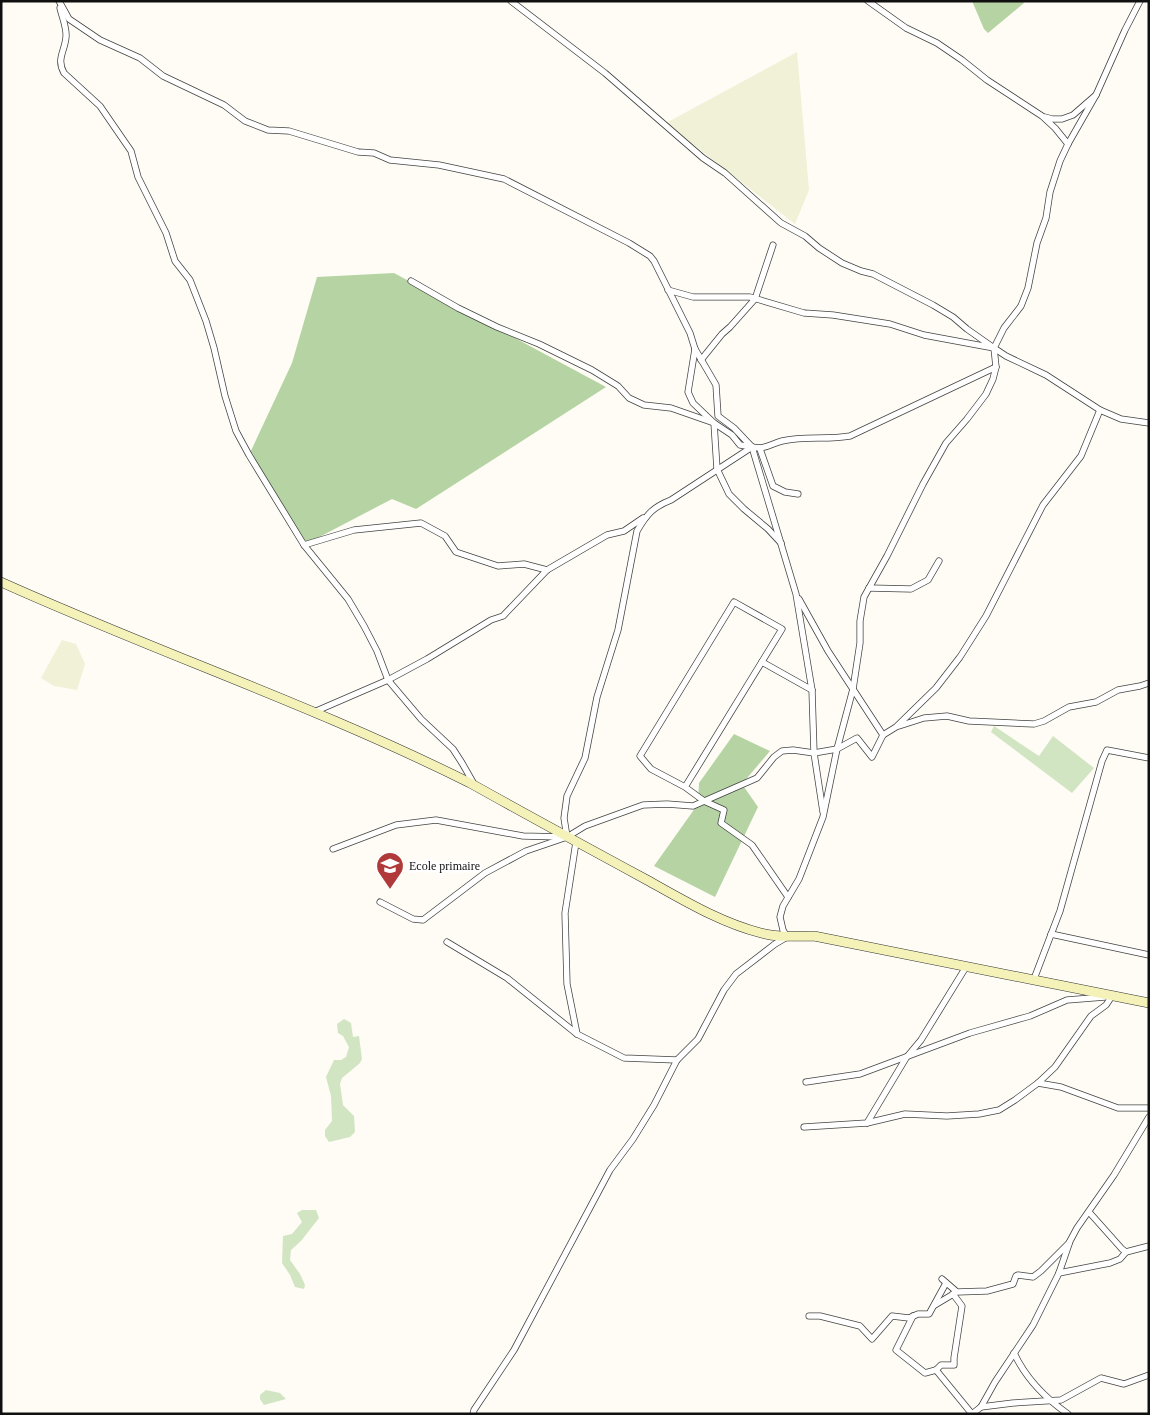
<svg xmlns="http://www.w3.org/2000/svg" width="1150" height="1415" viewBox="0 0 1150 1415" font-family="Georgia,serif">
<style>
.farmland{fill:#f1f1d7}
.green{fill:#d2e5c2}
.forest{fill:#b6d4a3}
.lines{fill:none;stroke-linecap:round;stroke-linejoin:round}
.street-casing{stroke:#434343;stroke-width:7}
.secondary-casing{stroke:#323232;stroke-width:10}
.street{stroke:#fff;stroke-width:5.5}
.secondary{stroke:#f5f2b9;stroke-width:9}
.labels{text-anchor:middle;stroke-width:5;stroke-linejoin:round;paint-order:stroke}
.poi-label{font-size:12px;fill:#101010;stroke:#fff;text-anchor:start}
</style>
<rect width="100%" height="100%" fill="#fefcf5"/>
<!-- farmland -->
<g class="farmland">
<polygon points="797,52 809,190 795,224 666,123"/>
<polygon points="62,640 76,644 85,664 77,690 54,686 41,678"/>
</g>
<!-- green -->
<g class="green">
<polygon points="994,726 1039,756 1053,736 1094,768 1072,793 991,732"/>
<polygon points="344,1019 351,1023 353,1037 359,1036 362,1059 360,1063 342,1078 340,1084 343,1105 354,1116 355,1132 350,1137 329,1142 325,1136 325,1130 332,1121 331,1096 326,1077 334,1060 341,1060 346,1057 349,1047 343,1036 338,1033 337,1024"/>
<polygon points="302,1210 316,1210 319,1218 301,1241 291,1250 290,1260 300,1274 305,1285 304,1289 295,1287 290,1275 282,1263 283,1236 292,1234 302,1222 297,1213"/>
<polygon points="266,1390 280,1393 286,1399 264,1405 260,1399 260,1395"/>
</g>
<!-- forest -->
<g class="forest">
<polygon points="972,1 1023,1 1024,3 988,33 984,29"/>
<polygon points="394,273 606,387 416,509 392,499 304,545 249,455 292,363 317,277"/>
<polygon points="734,734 770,751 742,784 758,807 715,897 654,866 698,804 699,783"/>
</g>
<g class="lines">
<defs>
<g id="street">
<polyline points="59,1 69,19 100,40 140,58 163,76 224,105 245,121 268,130 289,131 358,152 374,153 390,160 439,165 504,179 629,243 650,256 654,261 690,333 695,349 688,392 693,403 714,423 717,469 729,494 744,509 768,529 781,543"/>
<polyline points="511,1 605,73 703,158 725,173 781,223 805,236 819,248 842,263 861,271 873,274 933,305 953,317 967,329 994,348"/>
<polyline points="868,1 906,28 937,43 962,60 987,80 1042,116 1055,128 1068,144"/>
<path d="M 60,8 C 62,17 67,28 66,37 C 65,51 56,59 64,73 L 100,106 L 131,151 L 138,177 L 166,233 L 175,261 L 190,280 L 206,321 L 214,348 L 225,396 L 236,431 L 249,455 L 304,545 L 348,599 L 364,626 L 377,651 L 388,680 L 421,719 L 453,749 L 462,763 L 474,784"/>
<polyline points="1045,117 1052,119 1062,119 1073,115 1096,95 1125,30 1140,1"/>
<polyline points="411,281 458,308 497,327 539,344 592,370 618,386 629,398 644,405 671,408 714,423 732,435 740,445 752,447"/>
<polyline points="668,290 693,297 750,297 804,313 833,315 890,324 924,335 994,348 1006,356 1046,375 1100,410 1121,419 1149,423"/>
<polyline points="695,349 716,385 718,416 734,428 752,447 796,594 812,690 814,753 823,812"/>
<polyline points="701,360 722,334 730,327 755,299 773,245"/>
<polyline points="760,449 773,486 785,492 798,494"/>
<polyline points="304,545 354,530 421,523 445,536 456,552 498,566 524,564 547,570"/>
<polyline points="869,588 911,589 928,580 939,561"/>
<polyline points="799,599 828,651 883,735"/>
<polyline points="762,662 812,690"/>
<polyline points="314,712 388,680 427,659 491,620 503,616 547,570 607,535 624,531 643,518"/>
<polyline points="899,726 924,718 947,716 969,721 1034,724 1044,721 1069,707 1096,702 1118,690 1140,686 1149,683"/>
<polyline points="685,787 782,629 734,602 640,756 651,769 685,787 704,801 724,810 721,823 752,845 788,897"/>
<path d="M 567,837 L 564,818 L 567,796 L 585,758 L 597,697 L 618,630 L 637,531 C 647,514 653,507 671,500 L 752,447 C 765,450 770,444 782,441 C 805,436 828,440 850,436 L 996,367"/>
<polyline points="576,842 565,913 567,984 577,1034"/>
<polyline points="333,849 396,825 436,820 523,836 562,837"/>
<polyline points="380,902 413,919 423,920 485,873 526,851 567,837 585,826 643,805 667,804 693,806 757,778 774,757 782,751 793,750 814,753 837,749 857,738 872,757 883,735 896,727 936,688 960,657 986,616 1043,505 1081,456 1100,410"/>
<polyline points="1051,934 1149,955"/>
<polyline points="447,942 507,978 577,1034 624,1058 677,1060"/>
<polyline points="1034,979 1060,911 1102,761 1107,750 1149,758"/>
<polyline points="806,1082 860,1074 970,1033 1030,1016 1067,1000 1105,997"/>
<polyline points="1038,1083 1061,1087 1118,1108 1149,1108"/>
<polyline points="867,1123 906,1058 921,1040 966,967"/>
<polyline points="804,1127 867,1123 905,1114 947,1116 979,1114 999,1110 1015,1100 1038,1083 1055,1067 1091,1016 1106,1005 1112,996"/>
<polyline points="1089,1212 1122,1249 1126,1252 1149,1246"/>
<polyline points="1059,1273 1110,1263 1120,1259 1126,1252"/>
<polyline points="942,1279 957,1292 987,1291 1013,1284 1016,1276 1018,1275 1033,1277 1041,1271 1069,1243"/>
<polyline points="935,1305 955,1293"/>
<polyline points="809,1316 820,1316 860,1326 872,1339 892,1316 909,1318 918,1314 929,1314 946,1283"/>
<polyline points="913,1316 896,1350 925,1373 936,1370 972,1414"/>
<path d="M 1014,1353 C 1026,1379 1045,1398 1068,1414"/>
<polyline points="936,1370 941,1365 954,1365 954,1358 962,1306 953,1294"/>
<polyline points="981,1407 1013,1403 1061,1400 1101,1378 1124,1384 1149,1375"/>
<polyline points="473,1414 474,1410 514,1350 610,1170 633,1139 654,1105 677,1060 698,1039 724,990 736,974 775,944 787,937 783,930 780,917 783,906 799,879 823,817 837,749 853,689 860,643 860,621 864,597 887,556 923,484 946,443 967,419 986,394 993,379 996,367 994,348 1004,328 1021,306 1028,288 1037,243 1046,218 1050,192 1060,161 1068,144 1096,95"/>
<polyline points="972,1414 981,1407 995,1382 1033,1325 1059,1273 1070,1241 1077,1228 1114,1175 1149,1117"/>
</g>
<path id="secondary" d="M 1,582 C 156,652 318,707 470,783 C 529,816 588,848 647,880 C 683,900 721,923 761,933 C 778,938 796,936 814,936 L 1149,1003"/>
</defs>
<!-- street casing -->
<use href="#street" class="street-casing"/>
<!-- secondary casing -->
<use href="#secondary" class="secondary-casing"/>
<!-- street -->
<use href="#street" class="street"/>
<!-- secondary -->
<use href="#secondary" class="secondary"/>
</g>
<!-- icons -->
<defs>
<symbol id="school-pin" viewBox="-11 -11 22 30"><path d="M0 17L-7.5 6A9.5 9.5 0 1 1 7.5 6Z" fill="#b03a39" stroke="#fff"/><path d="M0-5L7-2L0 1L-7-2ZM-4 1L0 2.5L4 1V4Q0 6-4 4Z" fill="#fff"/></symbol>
</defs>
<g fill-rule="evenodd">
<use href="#school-pin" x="374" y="850" width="32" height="43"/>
</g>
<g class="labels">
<!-- poi labels -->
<g class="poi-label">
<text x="409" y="870">Ecole primaire</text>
</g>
</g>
<!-- border -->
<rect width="1150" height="1415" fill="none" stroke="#101010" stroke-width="5"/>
</svg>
